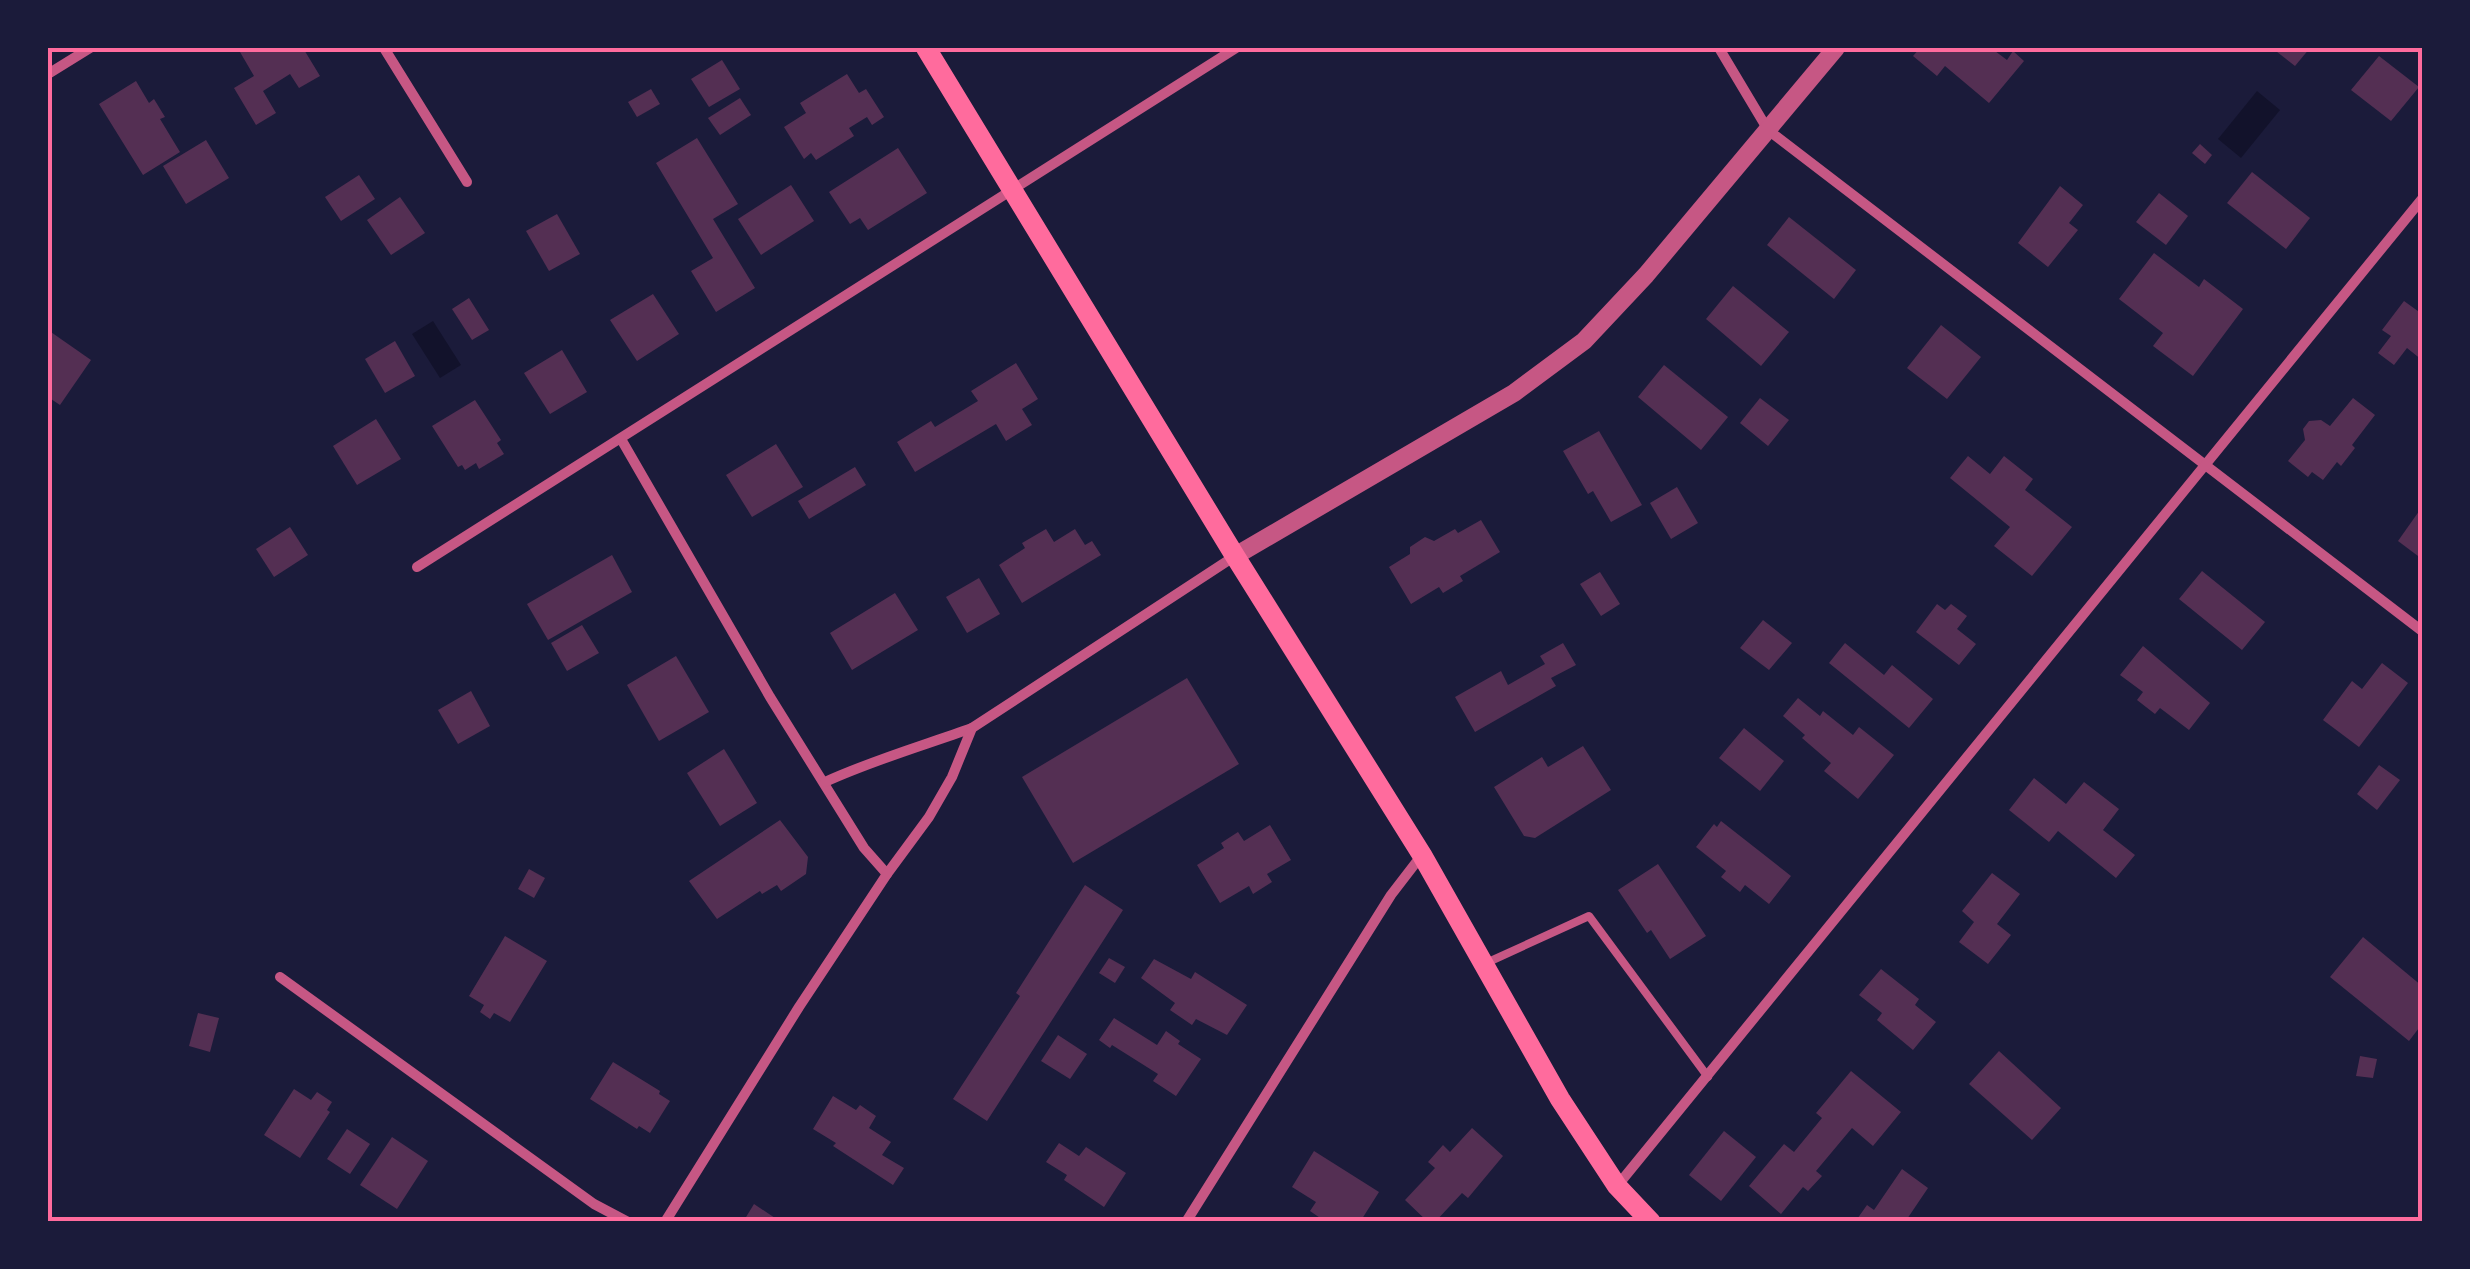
<svg xmlns="http://www.w3.org/2000/svg" width="2470" height="1269" viewBox="0 0 2470 1269" font-family="Commissioner,sans-serif">
<style>
.water{fill:#12122b}
.building{fill:#542f53}
.lines{fill:none;stroke-linecap:round;stroke-linejoin:round}
.service{stroke:#c65784;stroke-width:8}
.minor{stroke:#c65784;stroke-width:10}
.tertiary{stroke:#c65784;stroke-width:18}
.secondary{stroke:#ff6b9d;stroke-width:20}
.neatline{fill:none;stroke:#ff6b9d;stroke-width:4}
</style>
<rect width="100%" height="100%" fill="#1b1b3a"/>
<!-- water -->
<g class="water">
<polygon points="2257,91 2280,110 2241,158 2218,139"/>
<polygon points="433,321 461,365 440,378 412,334"/>
</g>
<!-- building -->
<g class="building">
<polygon points="248,48 284,48 286,51 303,48 320,76 299,88 290,74 263,91 276,113 256,125 234,88 254,76 240,52"/>
<polygon points="1920,48 1991,48 2007,60 2013,51 2024,61 1989,103 1945,66 1937,76 1913,56"/>
<polygon points="2272,48 2310,48 2295,66"/>
<polygon points="2379,56 2419,87 2391,121 2351,90"/>
<polygon points="722,60 740,89 709,107 691,79"/>
<polygon points="847,74 859,93 866,89 884,117 872,125 867,117 849,128 854,136 816,160 811,153 804,159 784,127 806,113 800,103"/>
<polygon points="136,81 149,103 154,99 165,117 160,119 180,152 143,175 99,104"/>
<polygon points="651,89 660,104 637,117 628,102"/>
<polygon points="740,98 751,115 720,135 708,118"/>
<polygon points="697,138 738,204 713,219 755,288 716,312 691,271 713,258 656,163"/>
<polygon points="206,140 229,178 186,204 163,166"/>
<polygon points="2200,144 2212,155 2205,164 2192,153"/>
<polygon points="898,148 927,193 868,230 860,218 850,224 829,192"/>
<polygon points="2252,172 2310,218 2286,249 2227,203"/>
<polygon points="359,175 375,199 341,221 325,197"/>
<polygon points="791,185 814,221 761,255 738,219"/>
<polygon points="2060,186 2083,205 2069,223 2078,230 2048,267 2018,243"/>
<polygon points="2159,193 2188,216 2166,245 2136,222"/>
<polygon points="400,197 425,233 391,255 367,220"/>
<polygon points="557,214 580,254 549,271 526,231"/>
<polygon points="1789,217 1856,270 1834,299 1767,245"/>
<polygon points="2154,253 2199,287 2204,279 2243,309 2193,376 2153,346 2163,333 2119,299"/>
<polygon points="1733,286 1789,332 1761,366 1706,319"/>
<polygon points="653,294 679,334 637,361 610,320"/>
<polygon points="469,298 489,330 472,340 452,309"/>
<polygon points="2404,301 2422,314 2422,360 2407,348 2394,365 2378,353 2391,336 2382,330"/>
<polygon points="1941,325 1981,357 1947,399 1907,368"/>
<polygon points="48,330 91,360 60,405 48,397"/>
<polygon points="395,341 415,376 385,393 365,359"/>
<polygon points="562,350 587,392 550,414 524,373"/>
<polygon points="1016,363 1038,399 1022,409 1032,425 1006,441 996,424 915,472 897,442 931,421 935,427 978,401 971,391"/>
<polygon points="1664,365 1728,417 1701,450 1638,397"/>
<polygon points="1760,398 1789,420 1768,446 1740,423"/>
<polygon points="2353,398 2375,415 2352,445 2355,448 2341,466 2337,462 2323,480 2312,472 2308,477 2288,461 2305,440 2303,429 2309,421 2321,420 2330,426"/>
<polygon points="475,400 501,440 497,443 504,454 479,469 476,463 465,470 462,465 458,467 432,426"/>
<polygon points="376,419 401,459 357,485 333,446"/>
<polygon points="1599,431 1642,505 1611,522 1593,491 1588,494 1563,451"/>
<polygon points="776,444 803,487 752,517 726,475"/>
<polygon points="1968,456 1990,474 2004,456 2033,479 2025,490 2072,527 2032,576 1994,546 2010,527 1950,478"/>
<polygon points="855,467 866,485 809,519 798,501"/>
<polygon points="1677,487 1698,523 1671,539 1650,503"/>
<polygon points="2422,507 2422,559 2398,541"/>
<polygon points="1481,520 1500,552 1460,576 1463,581 1443,593 1439,587 1411,604 1389,567 1410,554 1410,547 1425,537 1434,541 1455,529 1458,533"/>
<polygon points="290,527 308,555 274,577 256,549"/>
<polygon points="1046,529 1054,542 1075,529 1085,545 1092,541 1101,555 1022,603 999,565 1025,548 1022,543"/>
<polygon points="612,555 632,592 548,640 527,604"/>
<polygon points="2202,571 2265,622 2242,650 2179,599"/>
<polygon points="1600,572 1620,604 1601,616 1580,584"/>
<polygon points="979,578 1000,614 967,633 946,597"/>
<polygon points="895,593 918,630 852,670 830,633"/>
<polygon points="1937,604 1945,610 1951,604 1967,616 1957,629 1976,644 1959,665 1916,632"/>
<polygon points="1763,620 1792,643 1769,670 1740,648"/>
<polygon points="582,625 599,653 567,671 551,643"/>
<polygon points="1563,643 1576,665 1551,678 1556,686 1475,732 1455,697 1501,671 1508,685 1545,664 1540,656"/>
<polygon points="1845,643 1884,675 1892,665 1933,699 1909,728 1829,663"/>
<polygon points="2143,646 2210,703 2189,730 2160,708 2155,714 2137,700 2143,692 2120,675"/>
<polygon points="676,656 709,712 659,741 627,685"/>
<polygon points="2382,663 2408,683 2359,747 2323,720 2352,681 2362,689"/>
<polygon points="1187,678 1239,764 1073,863 1022,777"/>
<polygon points="471,691 490,726 458,744 438,710"/>
<polygon points="1798,698 1820,716 1823,711 1853,735 1859,727 1894,755 1858,799 1824,771 1831,763 1802,738 1805,735 1783,716"/>
<polygon points="1744,728 1784,761 1760,791 1719,758"/>
<polygon points="1583,746 1611,790 1535,838 1524,836 1494,787 1542,757 1548,767"/>
<polygon points="724,749 757,803 720,826 687,773"/>
<polygon points="2379,765 2400,780 2377,810 2357,794"/>
<polygon points="2034,778 2066,804 2084,782 2119,809 2103,830 2135,855 2116,878 2058,831 2049,842 2009,810"/>
<polygon points="780,820 808,857 806,874 781,891 777,885 762,894 760,891 717,919 689,881"/>
<polygon points="1721,821 1791,876 1769,904 1745,885 1740,892 1721,877 1726,871 1696,847 1714,824 1717,827"/>
<polygon points="1270,825 1291,860 1267,874 1272,882 1253,894 1249,886 1220,903 1197,865 1224,848 1221,843 1238,832 1244,841"/>
<polygon points="1658,864 1706,936 1670,959 1651,930 1647,933 1618,890"/>
<polygon points="529,869 545,878 534,898 518,889"/>
<polygon points="1992,873 2020,894 1997,924 2011,935 1988,964 1959,942 1974,922 1962,911"/>
<polygon points="1085,885 1123,910 987,1121 953,1099 1020,996 1016,993"/>
<polygon points="505,936 547,961 510,1022 494,1013 490,1019 480,1012 484,1005 469,996"/>
<polygon points="2363,937 2422,986 2422,1024 2409,1041 2330,977"/>
<polygon points="1109,958 1125,967 1115,983 1099,973"/>
<polygon points="1154,959 1191,979 1195,972 1247,1005 1227,1035 1196,1019 1192,1025 1170,1010 1175,1003 1141,978"/>
<polygon points="1881,969 1919,999 1915,1005 1936,1022 1913,1050 1877,1020 1882,1013 1859,995"/>
<polygon points="198,1013 219,1018 210,1052 189,1046"/>
<polygon points="1114,1018 1157,1045 1166,1031 1180,1041 1178,1044 1201,1059 1176,1096 1153,1081 1158,1074 1112,1045 1110,1048 1099,1040"/>
<polygon points="1058,1035 1087,1054 1070,1079 1041,1061"/>
<polygon points="1999,1051 2061,1108 2032,1140 1969,1084"/>
<polygon points="2360,1056 2377,1059 2373,1078 2356,1076"/>
<polygon points="613,1062 660,1091 659,1094 670,1101 650,1133 639,1126 637,1129 590,1099"/>
<polygon points="1851,1071 1901,1112 1873,1146 1852,1128 1816,1171 1822,1176 1808,1191 1803,1187 1781,1214 1749,1186 1784,1144 1794,1152 1822,1118 1816,1113"/>
<polygon points="294,1089 311,1100 317,1092 332,1102 327,1110 330,1112 300,1158 264,1135"/>
<polygon points="833,1096 856,1110 860,1105 876,1116 869,1128 891,1142 882,1155 904,1168 893,1185 833,1146 836,1143 813,1129"/>
<polygon points="1472,1128 1503,1156 1468,1198 1462,1193 1435,1222 1428,1222 1405,1200 1435,1168 1428,1162 1443,1145 1450,1152"/>
<polygon points="347,1129 370,1144 350,1174 327,1159"/>
<polygon points="1724,1131 1756,1157 1721,1201 1689,1175"/>
<polygon points="392,1137 428,1161 397,1209 360,1185"/>
<polygon points="1059,1143 1079,1156 1086,1147 1126,1173 1104,1207 1064,1180 1067,1175 1046,1162"/>
<polygon points="1314,1151 1379,1192 1360,1222 1345,1222 1337,1217 1334,1222 1326,1222 1310,1211 1316,1202 1292,1187"/>
<polygon points="1902,1169 1928,1188 1905,1222 1855,1222 1867,1205 1874,1210"/>
<polygon points="754,1204 781,1222 743,1222"/>
</g>
<g class="lines">
<!-- service -->
<polyline class="service" points="1484,964 1589,916 1708,1077"/>
<!-- minor -->
<g class="minor">
<polyline points="384,48 467,182"/>
<polyline points="1719,48 1768,130 2422,631"/>
<polyline points="48,74 90,48"/>
<polyline points="621,439 770,697 864,848 887,874"/>
<polyline points="417,567 1236,48"/>
<path d="M 825,782 C 873,760 922,746 972,728"/>
<polyline points="280,977 594,1204 628,1222"/>
<polyline points="1618,1185 2422,199"/>
<polyline points="665,1222 799,1007 887,874 929,817 952,777 972,728 1235,556"/>
<polyline points="1186,1222 1391,895 1421,856"/>
</g>
<!-- tertiary -->
<polyline class="tertiary" points="1235,556 1514,393 1584,341 1646,275 1836,48"/>
<!-- secondary -->
<polyline class="secondary" points="926,48 1235,556 1422,855 1560,1099 1617,1186 1651,1222"/>
</g>
<!-- border -->
<rect width="2470" height="1269" fill="none" stroke="#1b1b3a" stroke-width="100"/>
<rect x="50" y="50" width="2370" height="1169" class="neatline"/>
</svg>
